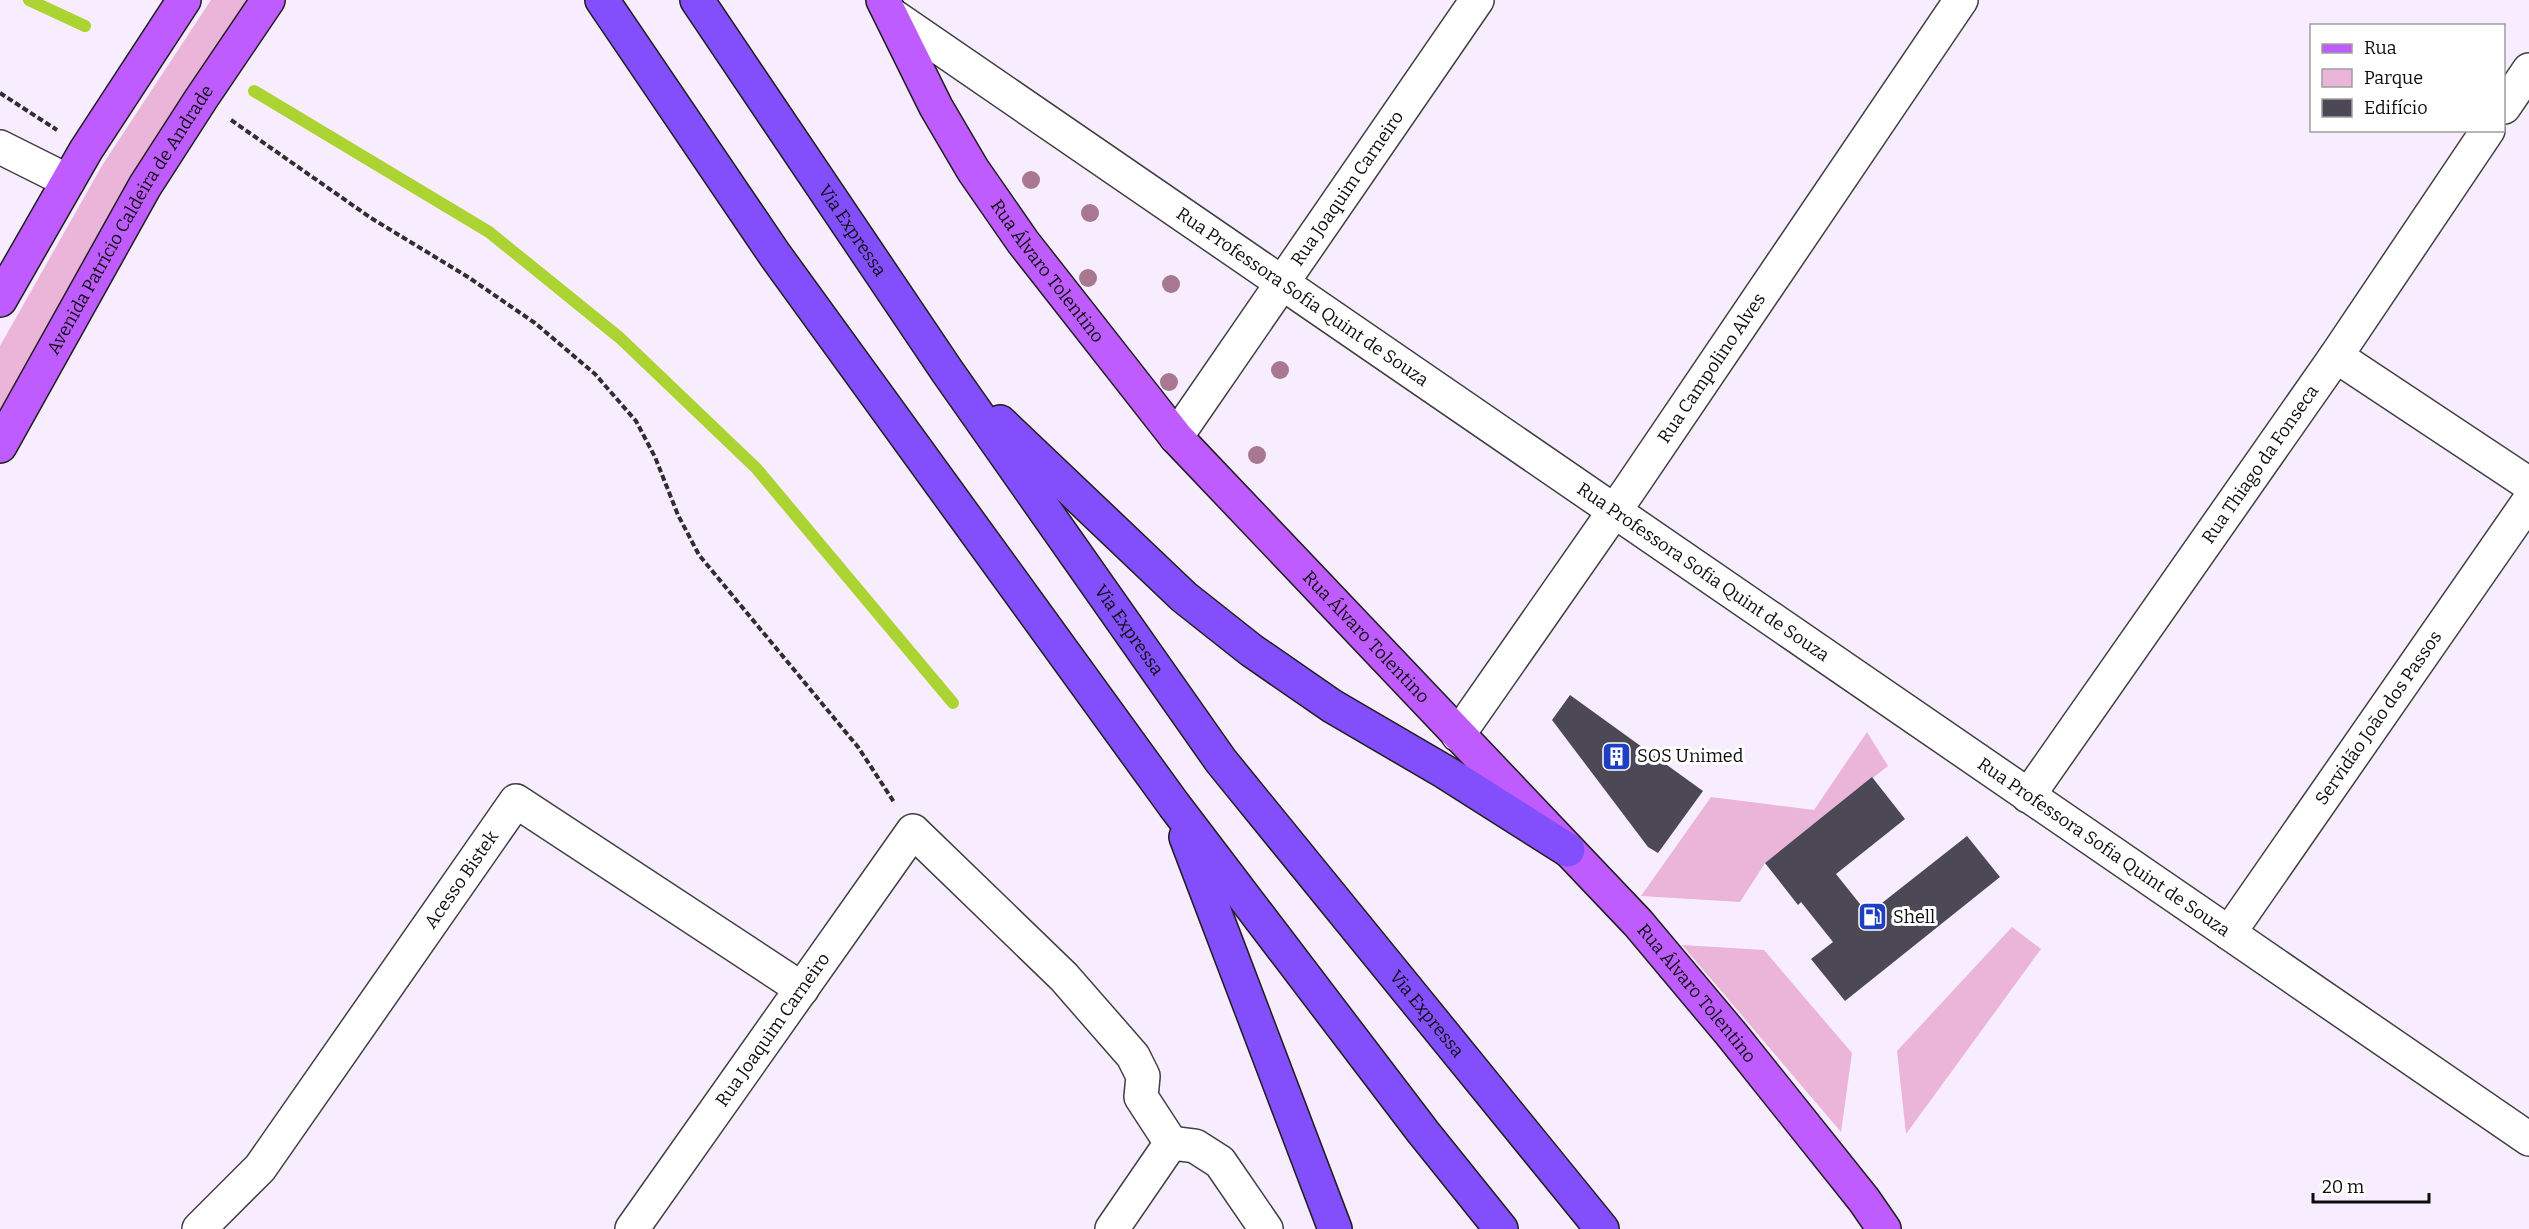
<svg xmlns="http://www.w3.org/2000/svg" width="2529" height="1229" viewBox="0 0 2529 1229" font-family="Bitter,serif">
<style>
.green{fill:#ebb4d9}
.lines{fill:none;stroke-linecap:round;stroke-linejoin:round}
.stream{stroke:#abd332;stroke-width:12}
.building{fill:#4c4856}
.minor-casing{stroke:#404040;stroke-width:36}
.major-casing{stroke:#1e1e1e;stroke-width:36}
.highway-casing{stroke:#1e1e1e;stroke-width:36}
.path{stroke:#2f2f2f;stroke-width:4;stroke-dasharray:6 3;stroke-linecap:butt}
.minor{stroke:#fff;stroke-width:33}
.major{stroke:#bf5cff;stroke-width:33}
.highway{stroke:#834efb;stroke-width:33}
.tree{fill:#a87890}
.labels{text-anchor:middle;stroke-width:6;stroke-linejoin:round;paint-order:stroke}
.street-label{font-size:18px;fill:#0d0d0d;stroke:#fff}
.poi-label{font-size:18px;fill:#0d0d0d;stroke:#fff;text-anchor:start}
</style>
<rect width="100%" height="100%" fill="#f8ecff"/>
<!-- green -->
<g class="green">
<polygon points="211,0 251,0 134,172 0,411 0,346 103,164"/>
<polygon points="1867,732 1888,766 1765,863 1740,902 1641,896 1711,797 1814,810"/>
<polygon points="2012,927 2041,949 1906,1134 1897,1051"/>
<polygon points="1682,945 1764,950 1852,1053 1841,1132"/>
</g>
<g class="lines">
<!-- stream -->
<g class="stream">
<polyline points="29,0 85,26"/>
<polyline points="254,91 489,232 620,338 756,468 953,703"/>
</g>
</g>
<!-- building -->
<g class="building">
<polygon points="1570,695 1703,791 1658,853 1648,847 1552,720"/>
<polygon points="1872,777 1905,819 1836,874 1868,914 1967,836 2000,877 1845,1001 1811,959 1833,942 1801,902 1798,905 1765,863"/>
</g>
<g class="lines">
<defs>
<g id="minor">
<path id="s1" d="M 892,15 L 2529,1139"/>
<polyline points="2504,107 2529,70"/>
<polyline points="0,147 68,181"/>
<polyline points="2336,356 2529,484"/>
<path id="s2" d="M 1176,437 L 1477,0"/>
<path id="s3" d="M 1458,735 L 1629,490 L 1961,0"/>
<path id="s4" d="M 2028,796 L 2336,356 L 2488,130"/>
<path id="s5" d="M 2229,933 L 2529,501"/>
<polyline points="1171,1143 1195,1146 1220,1162 1266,1229"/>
<path id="s6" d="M 199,1229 L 260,1168 L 516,801 L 802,989"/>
<path id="s7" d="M 632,1229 L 913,831 L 1064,977 L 1133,1056 L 1143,1076 L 1141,1097 L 1171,1143"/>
<polyline points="1112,1229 1171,1143"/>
</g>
<g id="major">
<path id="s8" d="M 883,0 L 936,107 L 973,170 L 1023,242 L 1176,437 L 1638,923 L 1732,1035 L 1864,1200 L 1884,1229"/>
<polyline points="0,300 86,150 184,0"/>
<path id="s9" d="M 0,446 L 145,186 L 201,99 L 268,0"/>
</g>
<g id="highway">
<polyline points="602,0 775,255 1174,805 1423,1132 1501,1229"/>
<path id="s10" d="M 697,0 L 947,371 L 1221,761 L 1602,1229"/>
<polyline points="1000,422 1184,597 1251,650 1332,706 1445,772 1568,850"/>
<polyline points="1186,837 1335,1229"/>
</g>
</defs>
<!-- minor casing -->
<use href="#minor" class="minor-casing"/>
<!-- major casing -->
<use href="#major" class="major-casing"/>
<!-- highway casing -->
<use href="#highway" class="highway-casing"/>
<!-- path -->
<g class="path">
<polyline points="0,93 57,130"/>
<polyline points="231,120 371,218 468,277 535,323 595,374 636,421 655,457 678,515 699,555 858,747 894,802"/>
</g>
<!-- minor -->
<use href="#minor" class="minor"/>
<!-- major -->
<use href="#major" class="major"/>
<!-- highway -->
<use href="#highway" class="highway"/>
</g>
<!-- trees -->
<g class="tree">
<circle cx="1031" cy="180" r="9"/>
<circle cx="1090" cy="213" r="9"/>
<circle cx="1088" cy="278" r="9"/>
<circle cx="1171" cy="284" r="9"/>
<circle cx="1280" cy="370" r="9"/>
<circle cx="1169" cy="382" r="9"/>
<circle cx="1257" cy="455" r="9"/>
</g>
<!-- icons -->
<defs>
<symbol id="building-square" viewBox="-11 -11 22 22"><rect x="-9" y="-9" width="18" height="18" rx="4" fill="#1e3fc3" stroke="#fff"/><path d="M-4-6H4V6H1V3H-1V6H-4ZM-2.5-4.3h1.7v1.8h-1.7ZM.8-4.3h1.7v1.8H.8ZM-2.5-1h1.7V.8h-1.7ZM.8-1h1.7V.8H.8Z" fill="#fff"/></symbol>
<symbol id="fuel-square" viewBox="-11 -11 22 22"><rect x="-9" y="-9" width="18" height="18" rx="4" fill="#1e3fc3" stroke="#fff"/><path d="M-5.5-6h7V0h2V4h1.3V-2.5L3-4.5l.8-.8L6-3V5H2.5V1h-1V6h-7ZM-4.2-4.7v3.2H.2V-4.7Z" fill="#fff"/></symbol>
</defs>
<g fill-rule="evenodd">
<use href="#building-square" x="1600" y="740" width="33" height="33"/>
<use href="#fuel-square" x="1856" y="900" width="33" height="33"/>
</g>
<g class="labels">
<!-- street labels -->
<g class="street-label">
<text dy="6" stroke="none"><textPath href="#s2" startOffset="302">Rua Joaquim Carneiro</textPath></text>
<text dy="6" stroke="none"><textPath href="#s9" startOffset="261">Avenida Patrício Caldeira de Andrade</textPath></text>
<text dy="6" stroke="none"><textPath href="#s10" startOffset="278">Via Expressa</textPath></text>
<text dy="6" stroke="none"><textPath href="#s8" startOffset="318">Rua Álvaro Tolentino</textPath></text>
<text dy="6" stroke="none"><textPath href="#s1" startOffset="498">Rua Professora Sofia Quint de Souza</textPath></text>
<text dy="6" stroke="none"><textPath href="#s3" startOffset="446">Rua Campolino Alves</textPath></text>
<text dy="6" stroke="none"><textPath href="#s4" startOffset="405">Rua Thiago da Fonseca</textPath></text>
<text dy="6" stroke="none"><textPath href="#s1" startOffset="984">Rua Professora Sofia Quint de Souza</textPath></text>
<text dy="6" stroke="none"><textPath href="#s10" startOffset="764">Via Expressa</textPath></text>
<text dy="6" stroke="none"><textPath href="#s8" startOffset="804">Rua Álvaro Tolentino</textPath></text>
<text dy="6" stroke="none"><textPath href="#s5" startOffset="262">Servidão João dos Passos</textPath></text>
<text dy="6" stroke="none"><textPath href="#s1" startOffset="1470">Rua Professora Sofia Quint de Souza</textPath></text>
<text dy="6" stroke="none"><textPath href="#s6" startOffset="438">Acesso Bistek</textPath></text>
<text dy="6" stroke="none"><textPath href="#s8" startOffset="1290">Rua Álvaro Tolentino</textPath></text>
<text dy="6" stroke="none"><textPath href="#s10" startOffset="1250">Via Expressa</textPath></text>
<text dy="6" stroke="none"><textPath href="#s7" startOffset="244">Rua Joaquim Carneiro</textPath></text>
</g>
<!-- poi labels -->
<g class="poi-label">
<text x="1637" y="762">SOS Unimed</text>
<text x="1893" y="923">Shell</text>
</g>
</g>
<!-- legend -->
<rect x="2310" y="24" width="195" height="108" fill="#ffffff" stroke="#9e9e9e" stroke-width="1.5"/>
<rect x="2322" y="44" width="30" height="9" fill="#bf5cff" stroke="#9e9e9e" stroke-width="1.5"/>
<text x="2364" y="54" font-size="18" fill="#0d0d0d">Rua</text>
<rect x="2322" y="69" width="30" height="18" fill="#ebb4d9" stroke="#9e9e9e" stroke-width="1.5"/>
<text x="2364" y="84" font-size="18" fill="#0d0d0d">Parque</text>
<rect x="2322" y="99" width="30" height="18" fill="#4c4856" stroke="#9e9e9e" stroke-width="1.5"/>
<text x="2364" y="114" font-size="18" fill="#0d0d0d">Edifício</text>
<!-- scale -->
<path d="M2313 1193v9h116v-9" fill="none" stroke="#0d0d0d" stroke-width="3"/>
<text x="2322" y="1193" font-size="18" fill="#0d0d0d" stroke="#ffffff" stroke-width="4.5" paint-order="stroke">20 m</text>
</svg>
